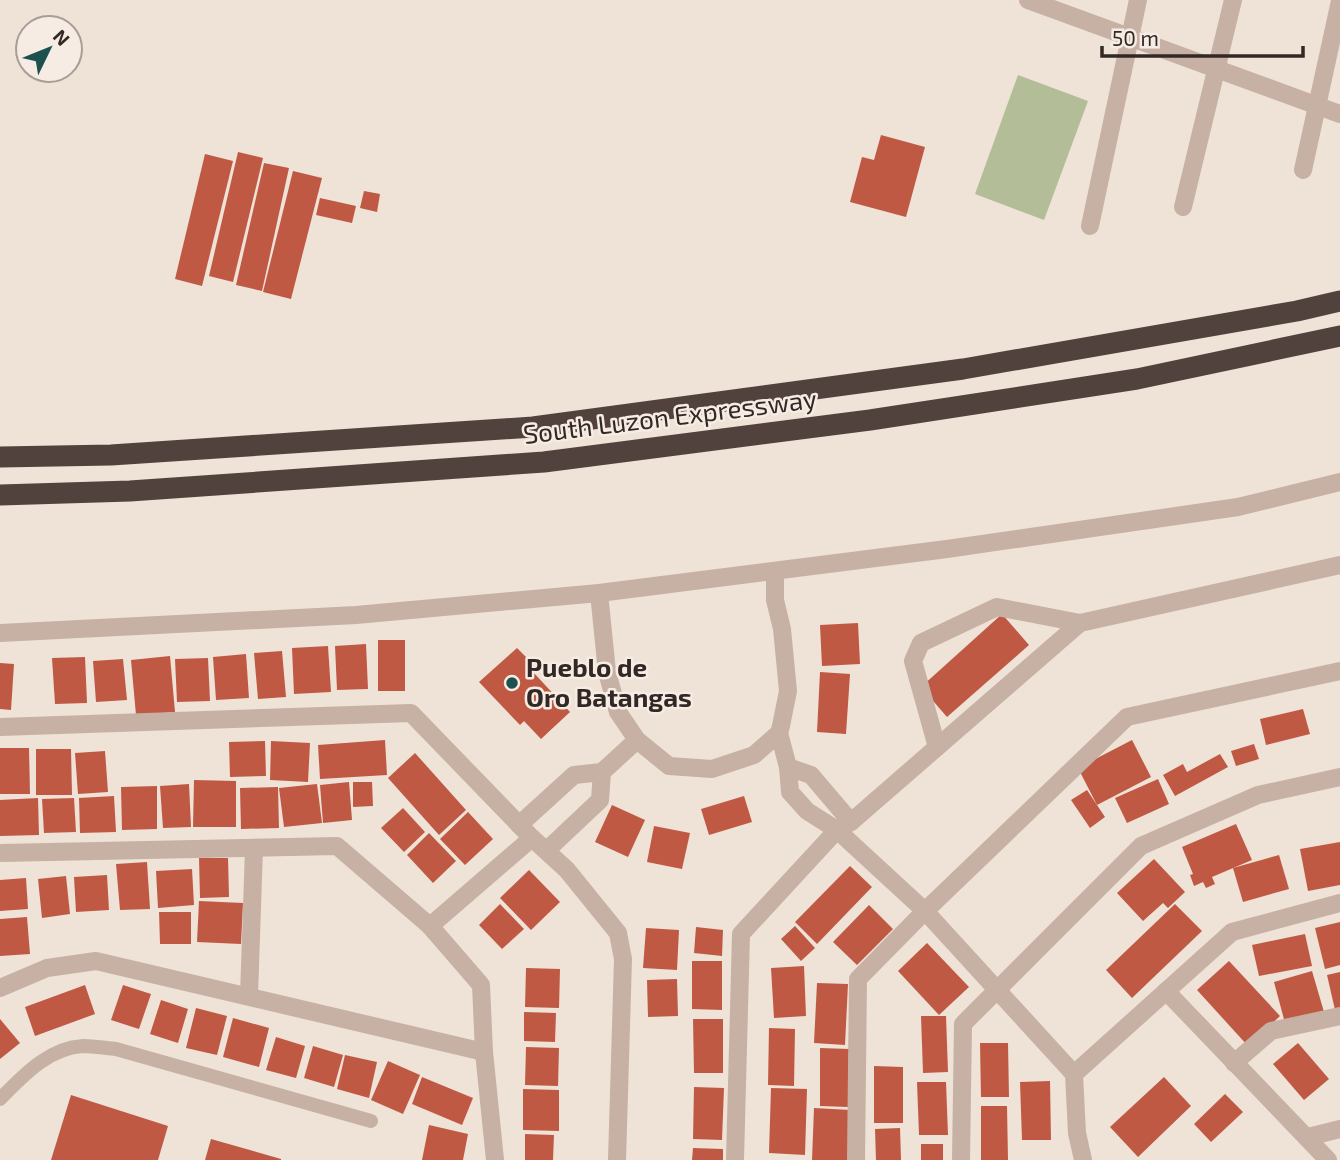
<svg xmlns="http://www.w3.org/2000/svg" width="1340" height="1160" viewBox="0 0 1340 1160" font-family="'Exo 2',sans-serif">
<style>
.park{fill:#b3bd98}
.building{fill:#c05944}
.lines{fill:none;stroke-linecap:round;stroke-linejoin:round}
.service{stroke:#c6b1a4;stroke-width:14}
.minor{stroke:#c6b1a4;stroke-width:18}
.motorway{stroke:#52423d;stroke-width:21}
.poi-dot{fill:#1d5150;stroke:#f7ece3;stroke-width:2.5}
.labels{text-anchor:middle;stroke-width:5;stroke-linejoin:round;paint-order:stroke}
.street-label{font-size:26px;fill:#322825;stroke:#f7ece3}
.poi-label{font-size:26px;font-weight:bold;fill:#322825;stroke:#f7ece3;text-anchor:start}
</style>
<rect width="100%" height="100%" fill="#efe2d7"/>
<!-- park -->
<polygon class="park" points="1018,75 1088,101 1044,220 975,194"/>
<!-- building -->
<g class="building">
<polygon points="881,135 925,147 906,217 850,202 862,157 874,160"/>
<polygon points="238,152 263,158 233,282 209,276"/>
<polygon points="205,154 233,161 202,286 175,279"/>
<polygon points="264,163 289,168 262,291 236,285"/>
<polygon points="293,171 322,178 291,299 263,292"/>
<polygon points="364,191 380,194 377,212 360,208"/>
<polygon points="320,198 356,206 352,223 316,215"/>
<polygon points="1002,614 1029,645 947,717 921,687"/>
<polygon points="858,623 860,664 822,666 820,625"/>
<rect x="378" y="640" width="27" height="51"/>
<polygon points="366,644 368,689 337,690 335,646"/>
<polygon points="328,646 331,692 294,694 292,648"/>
<polygon points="517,648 538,669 534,673 570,712 541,739 524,721 520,725 479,682"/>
<polygon points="282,651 286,697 258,699 254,653"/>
<polygon points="246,654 249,698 216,700 213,657"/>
<polygon points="170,656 175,712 136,715 131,660"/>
<polygon points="85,657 87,703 55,704 52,658"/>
<polygon points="208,658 210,701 177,702 175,659"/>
<polygon points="123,659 127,700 96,702 93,661"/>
<polygon points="0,663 14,664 11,710 0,709"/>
<polygon points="820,672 850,674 846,734 817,732"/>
<polygon points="1303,709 1310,734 1266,745 1260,719"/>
<polygon points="385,740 387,775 320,779 318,745"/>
<polygon points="1132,740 1151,777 1097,805 1078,768"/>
<polygon points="265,741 266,776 230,777 229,742"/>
<polygon points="271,741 310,743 308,782 270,780"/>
<polygon points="1254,744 1259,759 1236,766 1231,751"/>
<polygon points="0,748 29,748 30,794 0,794"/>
<polygon points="36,749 71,749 72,795 36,795"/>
<polygon points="105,751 108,792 78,794 75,753"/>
<polygon points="415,753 466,810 439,835 388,778"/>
<polygon points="1220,754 1228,767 1175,796 1163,775 1183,764 1187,772"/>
<polygon points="1158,779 1169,804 1127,823 1115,798"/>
<polygon points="194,780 236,781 236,827 193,827"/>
<polygon points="349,782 352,820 323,823 320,785"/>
<polygon points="353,782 372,782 373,806 353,807"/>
<polygon points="189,784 191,827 163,828 160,786"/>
<polygon points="317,784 322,823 284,827 279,788"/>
<polygon points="157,786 157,829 122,830 121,787"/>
<polygon points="278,787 279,828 241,829 240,788"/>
<polygon points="1087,790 1105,817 1090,828 1071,800"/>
<polygon points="114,796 116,832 80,833 79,798"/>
<polygon points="744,796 752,822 709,835 701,809"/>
<polygon points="38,798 39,835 0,836 0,800"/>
<polygon points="74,798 76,832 44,833 42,799"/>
<polygon points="612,805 645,820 628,857 595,842"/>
<polygon points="403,808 425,832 404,852 381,828"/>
<polygon points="468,812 493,839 465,865 440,839"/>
<polygon points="1236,824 1252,860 1212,877 1215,884 1206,888 1203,882 1194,886 1190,875 1193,874 1182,847"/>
<polygon points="654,826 690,833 682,869 647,862"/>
<polygon points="429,833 456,861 433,883 407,855"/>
<polygon points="1340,842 1340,885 1308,891 1300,849"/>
<polygon points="1279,855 1289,889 1243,902 1233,868"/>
<polygon points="199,858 228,858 229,897 200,898"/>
<polygon points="1154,859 1185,892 1168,908 1163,903 1143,921 1117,893"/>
<polygon points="147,862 150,909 120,910 116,864"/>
<polygon points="850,866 872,887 817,944 795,922"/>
<polygon points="192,869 194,905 158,908 156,871"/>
<polygon points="529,870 560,902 531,930 500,898"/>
<polygon points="107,875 109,910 76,912 74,877"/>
<polygon points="66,876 70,914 42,918 38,879"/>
<polygon points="26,878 28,909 0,911 0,880"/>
<polygon points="199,901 243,903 241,944 197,942"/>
<polygon points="500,904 524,929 502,949 479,925"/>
<polygon points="1175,904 1202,931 1132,998 1106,970"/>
<polygon points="869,905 893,929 857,965 833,942"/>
<polygon points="159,912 191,912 191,944 160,944"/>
<polygon points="27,917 30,954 0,956 0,919"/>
<polygon points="1340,922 1340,965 1325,969 1315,928"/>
<polygon points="795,926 815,948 801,961 781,939"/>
<polygon points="696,927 723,930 722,956 694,953"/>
<polygon points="646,928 679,930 677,970 643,968"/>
<polygon points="1305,934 1312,966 1259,976 1252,945"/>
<polygon points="927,943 969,987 939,1015 898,971"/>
<polygon points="692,961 722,961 722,1010 692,1009"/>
<polygon points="1229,961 1280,1016 1248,1046 1197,990"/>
<polygon points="804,966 806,1016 774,1018 771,968"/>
<polygon points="526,968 560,969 559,1008 525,1007"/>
<polygon points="1312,971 1324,1012 1285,1023 1274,982"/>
<polygon points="1340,972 1340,1009 1335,1010 1327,975"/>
<polygon points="677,979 678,1016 648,1017 647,980"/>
<polygon points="817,983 848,984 845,1045 814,1043"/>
<polygon points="85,985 95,1014 35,1036 25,1007"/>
<polygon points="123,985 151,994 139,1029 111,1020"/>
<polygon points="161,1000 188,1009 178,1043 150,1034"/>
<polygon points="196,1008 227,1016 217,1055 186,1048"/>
<polygon points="524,1012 556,1013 555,1042 524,1041"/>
<polygon points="921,1016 946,1016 948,1072 923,1073"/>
<polygon points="233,1018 269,1028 259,1067 223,1057"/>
<polygon points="0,1019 20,1043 0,1059"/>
<polygon points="693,1019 723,1019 723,1073 694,1073"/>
<polygon points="769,1028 795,1029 794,1086 768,1085"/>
<polygon points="276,1037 305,1046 296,1078 266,1070"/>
<polygon points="980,1043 1008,1043 1009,1097 981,1097"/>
<polygon points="1298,1043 1329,1079 1304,1100 1273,1064"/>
<polygon points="313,1046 343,1055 334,1087 304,1078"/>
<polygon points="526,1047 559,1048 558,1086 525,1085"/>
<polygon points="820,1048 849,1049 848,1107 820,1106"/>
<polygon points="345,1055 377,1062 369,1098 337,1089"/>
<polygon points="388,1061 420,1075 403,1114 371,1100"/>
<polygon points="874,1066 903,1067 903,1123 874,1123"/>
<polygon points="422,1077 473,1098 462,1125 412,1104"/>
<polygon points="1164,1077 1191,1106 1138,1157 1110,1127"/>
<polygon points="1050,1081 1051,1140 1022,1140 1020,1082"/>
<polygon points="917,1082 946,1082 948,1135 919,1135"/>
<polygon points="694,1087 724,1088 722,1140 693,1139"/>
<polygon points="771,1088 807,1089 805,1155 769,1153"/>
<polygon points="523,1089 559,1090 559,1131 523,1130"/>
<polygon points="1225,1094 1243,1112 1211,1142 1194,1124"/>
<polygon points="71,1095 168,1126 158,1160 51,1160"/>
<polygon points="981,1106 1007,1106 1008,1160 981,1160"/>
<polygon points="814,1108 851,1110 848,1160 812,1160"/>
<polygon points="429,1125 468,1134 463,1160 422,1160"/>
<polygon points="900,1128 901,1160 876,1160 875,1129"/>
<polygon points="525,1134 554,1135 553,1160 525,1160"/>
<polygon points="211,1139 281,1159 281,1160 205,1160"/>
<rect x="921" y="1144" width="22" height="16"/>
<polygon points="693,1148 723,1149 723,1160 692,1160"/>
</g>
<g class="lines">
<!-- service -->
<path class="service" d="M 0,1099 C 23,1076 48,1048 83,1046 C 93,1046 105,1048 116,1049 L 371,1121"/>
<!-- minor -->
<g class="minor">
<polyline points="1028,0 1340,114"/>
<polyline points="1303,170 1340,1"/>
<polyline points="1183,207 1233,0"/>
<polyline points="1090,226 1138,0"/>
<polyline points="599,593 607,672 618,712 637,740 669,766 712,769 754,755 779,733 781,726 788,691 782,629 775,600 775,572"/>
<polyline points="0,633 356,615 599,593 947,549 1238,507 1340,482"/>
<polyline points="0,727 411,713 532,838 567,870 618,933 623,959 617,1160"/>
<polyline points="779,733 788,767 790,792 807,811 837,830 925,911 1074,1074 1077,1133 1083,1160"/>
<polyline points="937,747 913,661 921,643 997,607 1080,623"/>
<polyline points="788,767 811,775 851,822"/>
<polyline points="519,825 574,775 602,772 637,740"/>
<polyline points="547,850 600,800 602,772"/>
<polyline points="0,853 337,846 430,926 481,985 484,1052 495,1160"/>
<polyline points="430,926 532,838"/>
<polyline points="0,988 47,968 96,961 484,1052"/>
<polyline points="1166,991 1328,1160"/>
<polyline points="249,996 254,848"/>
<polyline points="1234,1063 1271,1031 1340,1016"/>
<polyline points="1074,1074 1232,932 1340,903"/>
<polyline points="1308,1137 1340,1129"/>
<polyline points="735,1160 741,934 837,830 851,822 1080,623 1340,565"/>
<polyline points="856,1160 858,979 925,911 1127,717 1340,671"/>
<polyline points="961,1160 963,1024 1141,846 1258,795 1340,777"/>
</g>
<!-- motorway -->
<g class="motorway">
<polyline points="0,457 111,455 533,427 963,369 1297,311 1340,301"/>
<polyline points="0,495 130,491 544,462 870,420 1137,379 1340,336"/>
</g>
</g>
<!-- markers -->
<circle class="poi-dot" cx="512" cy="683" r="7"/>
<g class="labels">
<!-- street labels -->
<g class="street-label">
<text transform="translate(670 417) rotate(-7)" y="9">South Luzon Expressway</text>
</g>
<!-- poi labels -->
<g class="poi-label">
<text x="526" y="677">Pueblo de<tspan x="526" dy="30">Oro Batangas</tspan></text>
</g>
</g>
<!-- north arrow -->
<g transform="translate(49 49) rotate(47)"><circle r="33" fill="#f7ece3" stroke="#a89e97" stroke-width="2"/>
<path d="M0-5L12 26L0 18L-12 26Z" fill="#1d5150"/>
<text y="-10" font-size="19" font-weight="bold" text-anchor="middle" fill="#322825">N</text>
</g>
<!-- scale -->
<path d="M1102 46v10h201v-10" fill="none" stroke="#322825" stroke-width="3.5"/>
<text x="1112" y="46" font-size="21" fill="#322825" stroke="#f7ece3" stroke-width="5" paint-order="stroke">50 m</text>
</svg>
